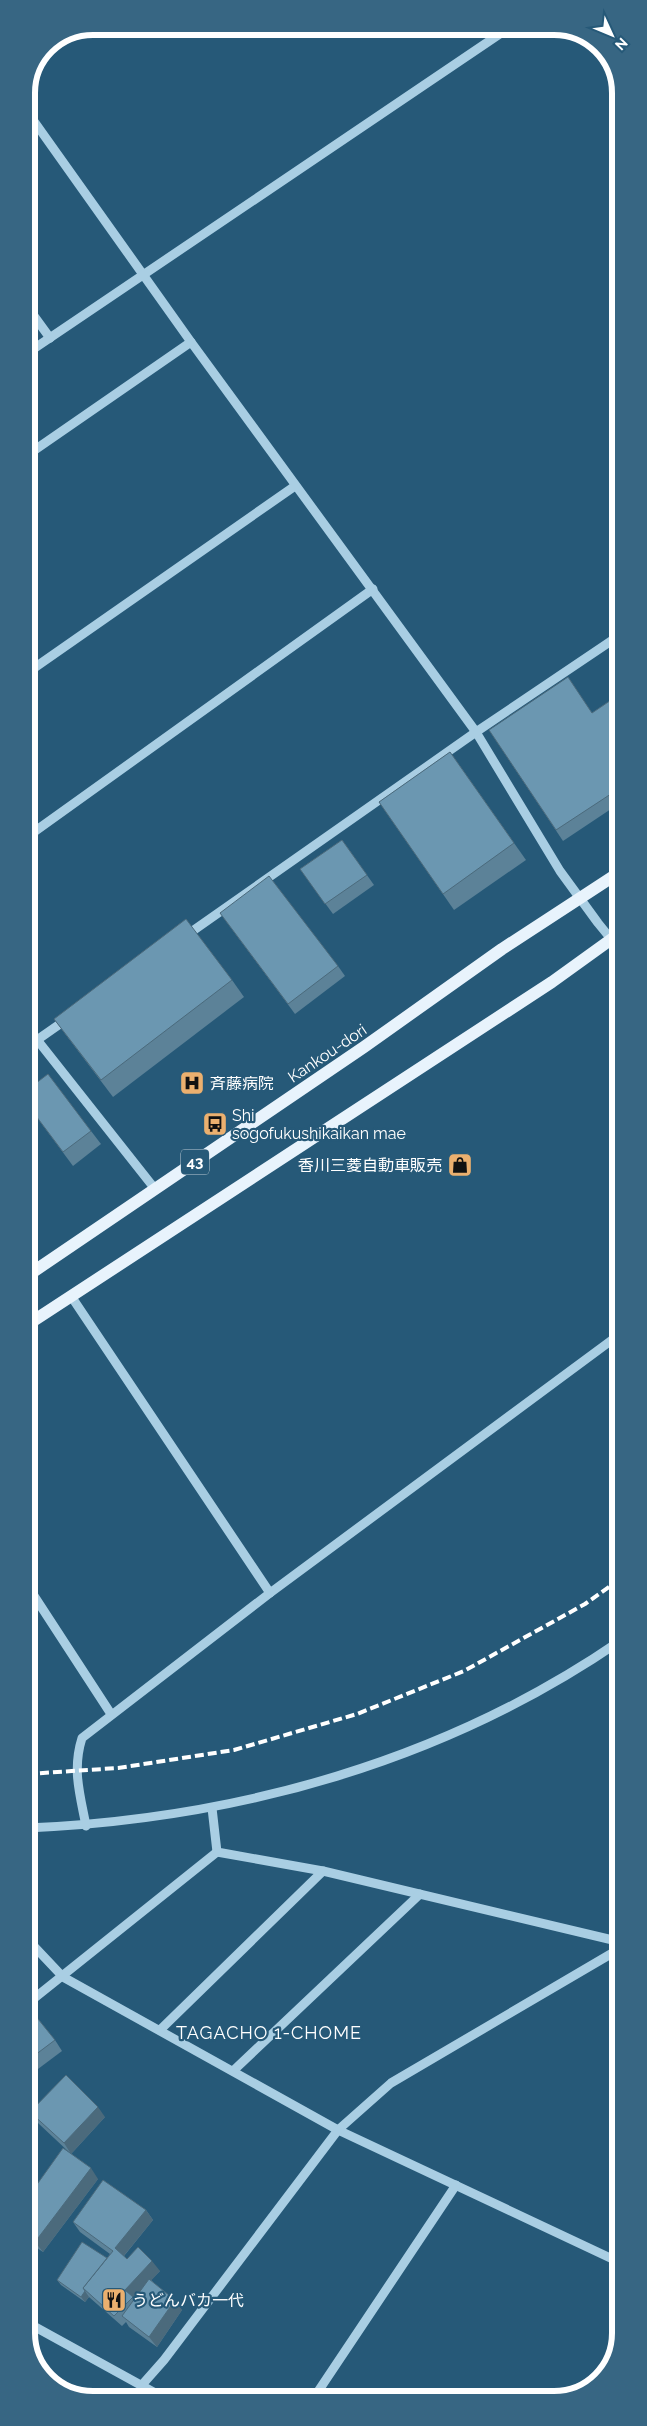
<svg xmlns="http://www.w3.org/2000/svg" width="647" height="2426" viewBox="0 0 647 2426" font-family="Raleway,'Noto Sans JP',sans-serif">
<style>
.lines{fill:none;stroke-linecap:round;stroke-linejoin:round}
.minor{stroke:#a9cee3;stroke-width:9}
.major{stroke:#e8f3fc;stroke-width:12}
.rail{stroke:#fff;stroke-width:4;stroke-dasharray:9 4;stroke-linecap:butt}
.wall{fill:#5c8298}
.shaded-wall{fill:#4b6a7c}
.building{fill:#6b97b1;stroke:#4b6a7c}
.labels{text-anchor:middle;stroke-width:4.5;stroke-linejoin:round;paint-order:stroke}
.shield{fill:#265978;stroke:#becdd6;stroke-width:1}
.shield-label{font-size:15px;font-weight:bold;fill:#fff}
.street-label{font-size:16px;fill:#fff;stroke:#265978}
.poi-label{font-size:16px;fill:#fff;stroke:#265978;text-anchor:start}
.neighbourhood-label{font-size:18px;letter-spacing:1px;fill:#fff;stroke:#265978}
.rim{fill:none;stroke:#fff;stroke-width:6}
</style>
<rect width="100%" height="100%" fill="#265978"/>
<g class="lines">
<!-- minor -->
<g class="minor">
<polyline points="26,110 191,342 476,732 560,871 598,923 620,950"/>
<polyline points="26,305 50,338"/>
<polyline points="26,354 510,27"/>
<polyline points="26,456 191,342"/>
<polyline points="27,673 295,486"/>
<polyline points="27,837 373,589"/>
<polyline points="184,937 476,732 620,635"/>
<polyline points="27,1027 155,1189"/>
<polyline points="37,1040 67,1019"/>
<polyline points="71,1296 270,1593"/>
<polyline points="27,1585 111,1714"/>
<polyline points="212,1808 217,1852 323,1871 621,1942"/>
<path d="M 86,1826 C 80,1794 72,1770 82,1738 L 270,1593 L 620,1334"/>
<path d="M 27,1828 C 238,1819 445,1761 620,1641"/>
<polyline points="27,1934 30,1942 63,1977 338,2130 621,2263"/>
<polyline points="27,2004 217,1852"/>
<polyline points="160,2030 323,1871"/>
<polyline points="233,2071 420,1894"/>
<polyline points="28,2323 166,2399"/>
<polyline points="141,2386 164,2360 338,2130 391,2083 621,1948"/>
<polyline points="313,2399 456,2185"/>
</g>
<!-- major -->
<g class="major">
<polyline points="27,1276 364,1047 502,949 620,872"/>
<polyline points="27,1325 552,982 620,933"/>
</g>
<!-- rail -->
<polyline class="rail" points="27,1774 118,1768 234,1750 357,1714 464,1671 585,1604 620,1579"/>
</g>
<!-- wall -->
<g class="wall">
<polygon points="620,694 620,803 563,841 489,730 592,713"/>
<polygon points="450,752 526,860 454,910 379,802"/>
<polygon points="342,840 374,885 333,914 300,869"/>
<polygon points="220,913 338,966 345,976 295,1014"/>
<polygon points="232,980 244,997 113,1097 66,1035 54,1019"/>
<polygon points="27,1104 91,1131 101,1144 73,1166"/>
<polygon points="27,2011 55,2040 62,2051 34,2072 27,2064"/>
<polygon points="27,2072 31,2077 27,2080"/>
<polygon points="30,2112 105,2117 71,2154 38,2123"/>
<polygon points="98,2179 43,2252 28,2242 28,2197"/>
<polygon points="146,2210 153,2220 124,2256 127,2259 160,2271 151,2280 182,2310 157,2347 129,2327 126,2322 122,2326 89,2297 85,2302 61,2285 57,2280 107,2258 110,2254 80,2232 73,2222"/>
</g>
<!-- shaded-wall -->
<g class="shaded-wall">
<polygon points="98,2107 105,2117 71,2154 64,2143"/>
<polygon points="91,2168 98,2179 43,2252 35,2242"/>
<polygon points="146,2210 153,2220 122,2258 115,2248"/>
<polygon points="152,2261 160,2271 134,2299 125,2290"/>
<polygon points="85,2291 89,2297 85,2302 81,2297"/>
<polygon points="175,2300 182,2310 157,2347 149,2337"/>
</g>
<!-- building -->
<g class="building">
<polygon points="568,677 592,713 620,694 620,788 556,830 489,730"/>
<polygon points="450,752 514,843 443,894 379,802"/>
<polygon points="342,840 367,875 325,904 300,869"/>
<polygon points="269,876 338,966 288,1004 220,913"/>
<polygon points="186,919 232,980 101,1080 54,1019"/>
<polygon points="48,1074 91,1131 63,1152 27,1104 27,1090"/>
<polygon points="30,2009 55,2040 27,2061 27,2011"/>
<polygon points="66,2075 98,2107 64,2143 30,2112"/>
<polygon points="63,2148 91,2168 35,2242 28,2237 28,2197"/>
<polygon points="103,2180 146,2210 115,2248 127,2259 138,2247 152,2261 125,2290 133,2297 114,2316 83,2288 113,2251 73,2222"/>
<polygon points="82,2242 107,2258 83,2288 85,2291 81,2297 57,2280"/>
<polygon points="149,2279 175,2300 149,2337 122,2316"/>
</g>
<!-- icons -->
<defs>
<symbol id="hospital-square" viewBox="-11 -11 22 22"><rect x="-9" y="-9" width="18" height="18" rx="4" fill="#ebb06f" stroke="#265978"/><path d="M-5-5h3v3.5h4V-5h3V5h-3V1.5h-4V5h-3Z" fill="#111"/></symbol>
<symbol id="bus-square" viewBox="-11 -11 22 22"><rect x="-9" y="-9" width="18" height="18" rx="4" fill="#ebb06f" stroke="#265978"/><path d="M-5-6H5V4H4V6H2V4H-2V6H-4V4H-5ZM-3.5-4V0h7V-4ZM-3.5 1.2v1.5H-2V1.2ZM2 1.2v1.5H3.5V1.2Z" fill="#111"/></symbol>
<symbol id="shop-square" viewBox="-11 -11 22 22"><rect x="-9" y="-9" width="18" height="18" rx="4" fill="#ebb06f" stroke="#265978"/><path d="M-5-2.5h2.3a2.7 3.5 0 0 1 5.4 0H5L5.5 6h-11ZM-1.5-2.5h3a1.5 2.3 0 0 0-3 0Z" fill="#111"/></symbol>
<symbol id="restaurant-square" viewBox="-11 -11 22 22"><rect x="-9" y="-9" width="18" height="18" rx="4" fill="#ebb06f" stroke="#265978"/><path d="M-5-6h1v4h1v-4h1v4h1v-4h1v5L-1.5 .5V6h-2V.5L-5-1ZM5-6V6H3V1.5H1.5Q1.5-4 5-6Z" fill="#111"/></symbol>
</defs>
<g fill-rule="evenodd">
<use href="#hospital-square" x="178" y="1069" width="28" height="28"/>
<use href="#bus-square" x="201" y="1110" width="28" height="28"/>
<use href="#shop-square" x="446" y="1151" width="28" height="28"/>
<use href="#restaurant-square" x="100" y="2286" width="28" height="28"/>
</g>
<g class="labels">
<!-- shield labels -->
<rect class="shield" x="181" y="1149.5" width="28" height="25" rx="4"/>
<g class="shield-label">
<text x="195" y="1167">43</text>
</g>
<!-- street labels -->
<g class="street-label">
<text transform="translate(327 1053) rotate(-34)" y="6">Kankou-dori</text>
</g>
<!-- poi labels -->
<g class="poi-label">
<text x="210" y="1089">斉藤病院</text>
<text x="232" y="1121">Shi<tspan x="232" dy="18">sogofukushikaikan mae</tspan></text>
<text x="442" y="1171" text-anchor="end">香川三菱自動車販売</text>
<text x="132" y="2306">うどんバカ一代</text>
</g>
<!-- neighbourhood labels -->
<g class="neighbourhood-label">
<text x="269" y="2039">TAGACHO 1-CHOME</text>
</g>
</g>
<!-- crop -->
<path d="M0 0H647V2426H0ZM93 35H554A58 58 0 0 1 612 93V2333A58 58 0 0 1 554 2391H93A58 58 0 0 1 35 2333V93A58 58 0 0 1 93 35Z" fill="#376683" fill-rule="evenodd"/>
<path class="rim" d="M93 35H554A58 58 0 0 1 612 93V2333A58 58 0 0 1 554 2391H93A58 58 0 0 1 35 2333V93A58 58 0 0 1 93 35Z"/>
<!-- north arrow -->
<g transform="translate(612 35) rotate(134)" stroke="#265978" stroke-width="4" paint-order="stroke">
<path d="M0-4L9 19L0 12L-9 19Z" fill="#ffffff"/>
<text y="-8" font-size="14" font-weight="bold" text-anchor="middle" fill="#ffffff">N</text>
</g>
</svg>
